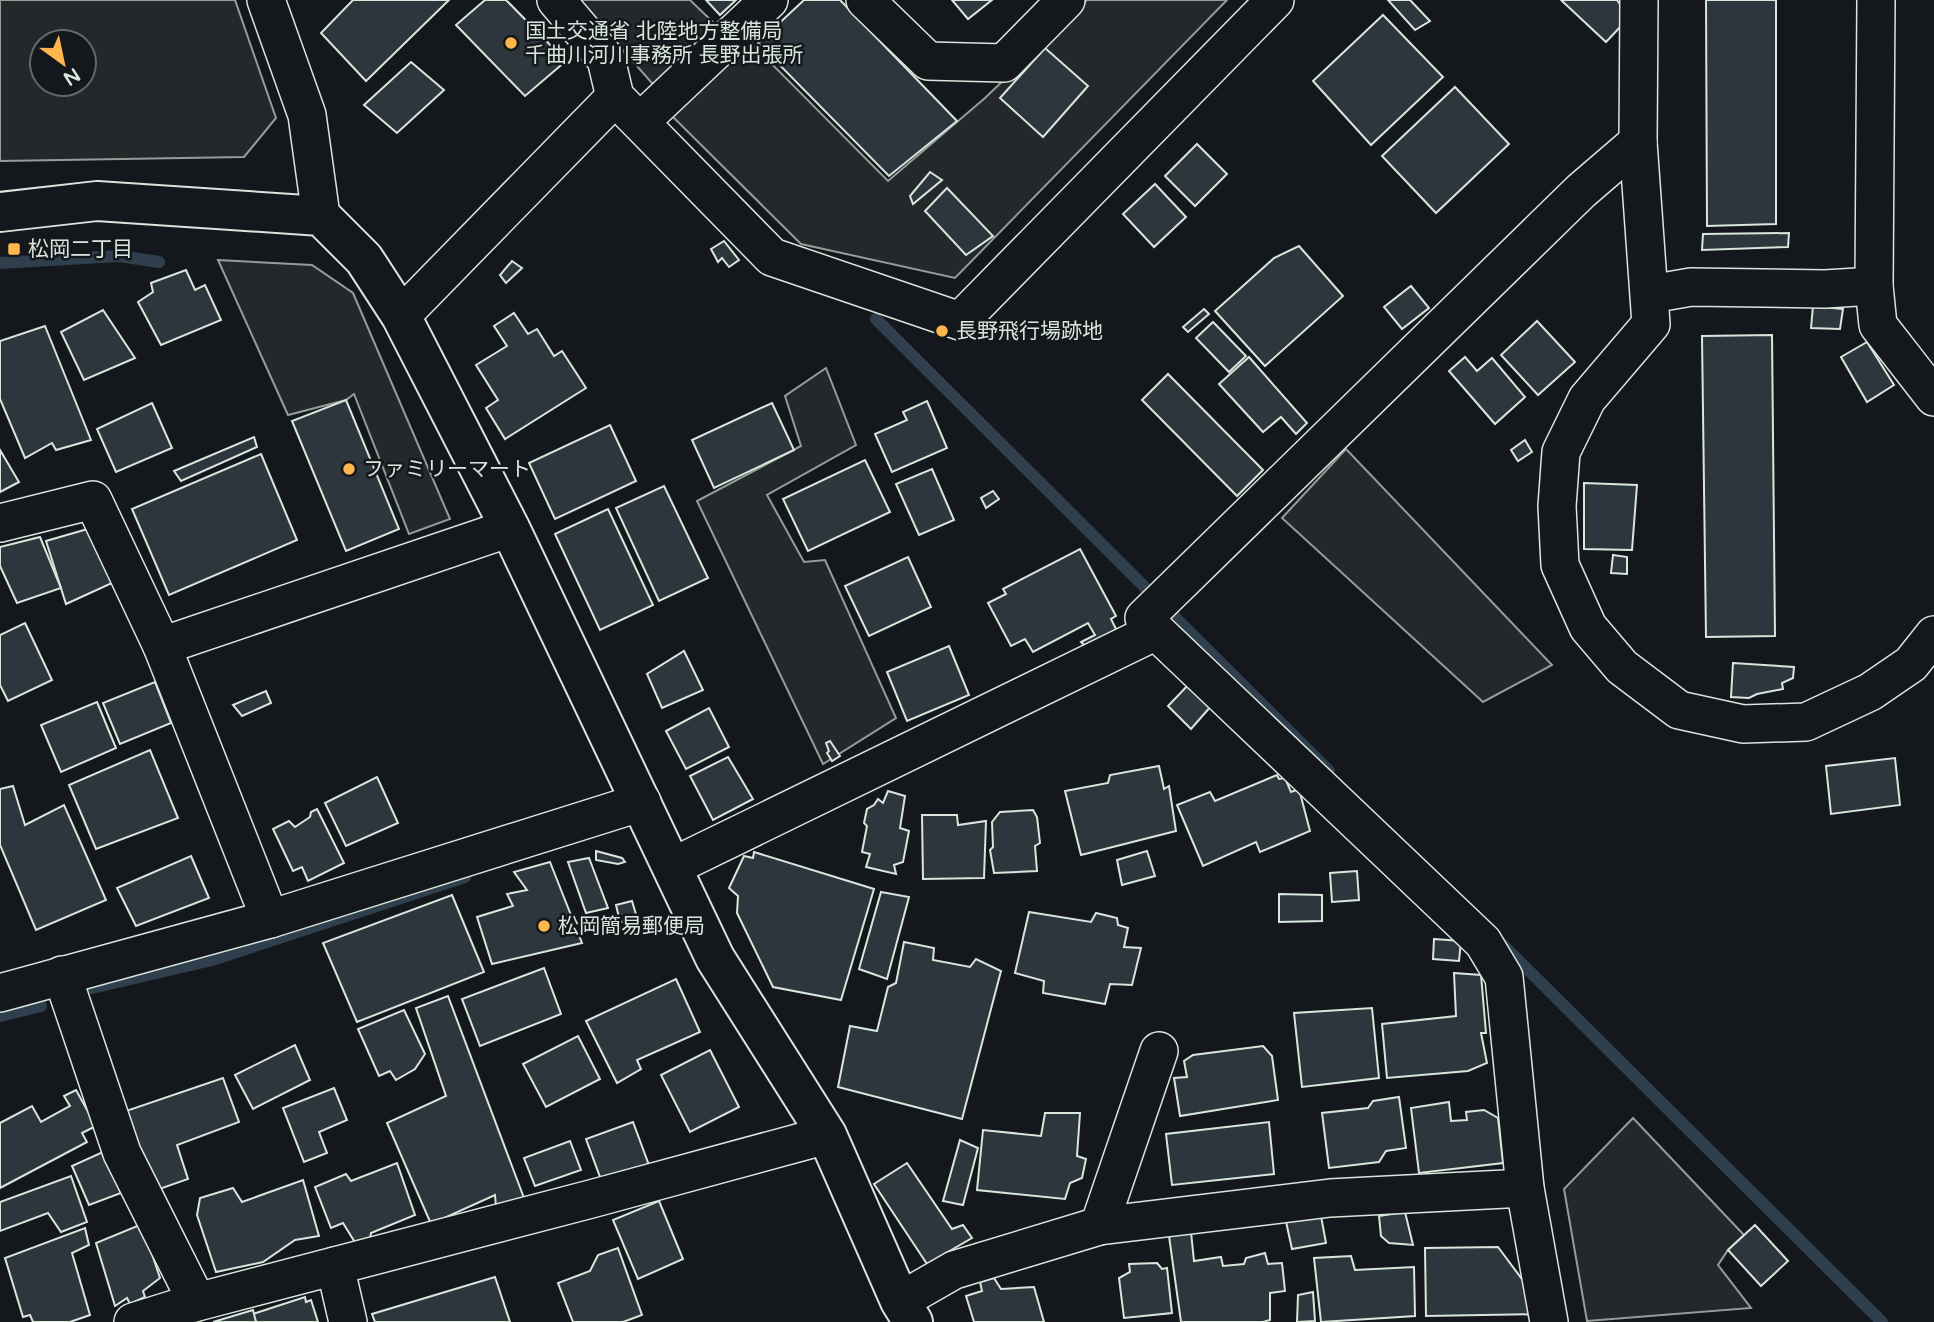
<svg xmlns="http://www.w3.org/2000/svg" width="1934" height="1322" viewBox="0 0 1934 1322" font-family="'Varela Round','Noto Sans JP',sans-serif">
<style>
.parking{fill:#24282b;stroke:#939e99;stroke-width:2;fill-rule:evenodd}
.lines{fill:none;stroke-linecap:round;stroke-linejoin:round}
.stream{stroke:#2f3f4d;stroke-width:12}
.building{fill:#2c363c;stroke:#d8e6dc;stroke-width:2}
.minor-casing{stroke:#d8e6dc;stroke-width:40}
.tertiary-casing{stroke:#d8e6dc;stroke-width:42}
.minor{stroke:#14181c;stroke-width:37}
.tertiary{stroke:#14181c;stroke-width:38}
.poi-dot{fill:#ffb74d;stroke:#14181c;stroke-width:2.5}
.labels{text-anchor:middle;stroke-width:5;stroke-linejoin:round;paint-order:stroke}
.poi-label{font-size:21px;fill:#d8e6dc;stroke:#14181c;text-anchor:start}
</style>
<rect width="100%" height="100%" fill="#14181c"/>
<!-- parking -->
<g class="parking">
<path d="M 0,0 L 235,0 L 276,118 L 244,157 L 0,161 ZM 42,42 L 84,42 L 84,84 L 42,84 Z"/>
<polygon points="579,0 690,0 718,27 658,90"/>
<polygon points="1087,0 1227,0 955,278 801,244 670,114 747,39 888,181 985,98"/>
<polygon points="218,260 312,265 353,293 450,519 409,534 354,394 346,400 288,415"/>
<polygon points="826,368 856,445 767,495 804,562 825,560 896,718 823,764 697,501 801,446 785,396"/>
<polygon points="1346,449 1552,665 1483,702 1282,518"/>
<polygon points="1633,1118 1744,1235 1728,1250 1718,1265 1751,1308 1587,1321 1564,1189"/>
</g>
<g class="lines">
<!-- stream -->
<g class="stream">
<polyline points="0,263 119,256 159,262"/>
<polyline points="876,319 1329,771"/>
<polyline points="1500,942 1882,1322"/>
<polyline points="92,988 212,960 465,877"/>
<polyline points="0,1016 41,1006"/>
</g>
</g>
<!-- building -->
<g class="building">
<polygon points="353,0 449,0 366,81 321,33"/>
<polygon points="485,0 506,0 566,61 525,96 456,25"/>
<polygon points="706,0 736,0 720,15"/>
<polygon points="804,0 840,0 957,121 889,176 758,43"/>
<polygon points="952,0 992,0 968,19"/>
<polygon points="1388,0 1410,0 1430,21 1415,30"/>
<polygon points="1561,0 1617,0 1625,12 1622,25 1606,42"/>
<polygon points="1706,0 1776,0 1776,224 1707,226"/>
<polygon points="1383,15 1443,77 1371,145 1313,81"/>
<polygon points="1045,48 1088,86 1043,137 1000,98"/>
<polygon points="411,62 444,90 397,133 364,105"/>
<polygon points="1455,87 1509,144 1436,213 1382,156"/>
<polygon points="1197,144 1227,174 1195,206 1165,176"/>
<polygon points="930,172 942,180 913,204 910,196"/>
<polygon points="1155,184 1186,217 1154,247 1123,214"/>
<polygon points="947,188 993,236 966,255 925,211"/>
<polygon points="1789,233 1788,247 1702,250 1703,234"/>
<polygon points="724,241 739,260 729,267 722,258 718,262 711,249"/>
<polygon points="1299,246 1343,296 1265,366 1215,311 1274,258"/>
<polygon points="512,261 522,268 506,283 500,275"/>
<polygon points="186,270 195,290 205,285 221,320 161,345 138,302 153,292 151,283"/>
<polygon points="1411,286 1429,308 1402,329 1384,307"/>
<polygon points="1813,306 1843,309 1840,329 1811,328"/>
<polygon points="1204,309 1209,314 1188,332 1183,327"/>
<polygon points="103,310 135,358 84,380 61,332"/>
<polygon points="514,313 528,334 537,329 554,356 562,351 586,388 505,439 486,408 498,400 476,365 507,346 494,326"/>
<polygon points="1537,321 1575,362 1538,395 1501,355"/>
<polygon points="1213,322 1246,356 1229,372 1196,338"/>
<polygon points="45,326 91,440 56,450 52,443 25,458 0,399 0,341"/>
<polygon points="1772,335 1775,636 1706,637 1702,336"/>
<polygon points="1867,342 1894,385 1867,402 1841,357"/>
<polygon points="1249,357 1307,423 1296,434 1281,417 1263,432 1219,384"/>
<polygon points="1465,357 1477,371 1492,358 1525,397 1495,424 1449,371"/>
<polygon points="1168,374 1263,470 1237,496 1142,400"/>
<polygon points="346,400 399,529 346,551 292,421"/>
<polygon points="927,401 947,448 892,472 875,434 907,420 903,412"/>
<polygon points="152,403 172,448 116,472 97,429"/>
<polygon points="772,403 794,450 714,488 692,440"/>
<polygon points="610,425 636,481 555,519 529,463"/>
<polygon points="254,437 257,447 181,481 174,471"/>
<polygon points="1525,440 1532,452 1518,461 1511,450"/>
<polygon points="0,450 19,482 0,492"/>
<polygon points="261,454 297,540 169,595 132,509"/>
<polygon points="865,460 890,512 808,551 783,499"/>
<polygon points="932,469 954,520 919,535 896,484"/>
<polygon points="1584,483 1637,485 1632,550 1584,549"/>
<polygon points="664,486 708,578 659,601 616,508"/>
<polygon points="993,491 999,499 986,508 981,498"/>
<polygon points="608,509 653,605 600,630 555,534"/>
<polygon points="91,528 112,583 66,604 46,541"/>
<polygon points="40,537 61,588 17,603 0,566 0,547"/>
<polygon points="1080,549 1116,616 1111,619 1117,631 1086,647 1081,642 1095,635 1088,623 1033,652 1025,639 1011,646 988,603 1006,594 1003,589"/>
<polygon points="1613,555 1627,557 1627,574 1611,573"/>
<polygon points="908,557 931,607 869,636 845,586"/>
<polygon points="25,623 52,680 8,701 0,685 0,635"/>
<polygon points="949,646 969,695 907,721 887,672"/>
<polygon points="684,651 703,690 662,708 647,674"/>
<polygon points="1733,663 1794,667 1793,678 1782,683 1783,689 1757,694 1749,698 1731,697"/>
<polygon points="155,682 171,723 120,744 103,703"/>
<polygon points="1191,682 1212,705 1191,729 1168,706"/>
<polygon points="266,691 271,703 242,716 233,705"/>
<polygon points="97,702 116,748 61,772 41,725"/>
<polygon points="709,708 729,747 686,769 666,731"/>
<polygon points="830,741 840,756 832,761 827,753 829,751 826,743"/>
<polygon points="150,750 178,818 96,849 69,785"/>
<polygon points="728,757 753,799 713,820 690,776"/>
<polygon points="1895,758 1900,805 1831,814 1826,766"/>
<polygon points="1159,766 1164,789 1169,786 1176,831 1081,855 1065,791 1108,783 1110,775"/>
<polygon points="1277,775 1279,779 1285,778 1291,792 1299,789 1310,831 1260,852 1256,842 1203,866 1177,805 1210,792 1215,801"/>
<polygon points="377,777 398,823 346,846 325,803"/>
<polygon points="13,786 25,825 64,805 106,900 36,930 0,845 0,789"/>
<polygon points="888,791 905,796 900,828 909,831 903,862 894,865 896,874 866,867 870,854 862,852 867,826 864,823 867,809 874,805 878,799 883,803"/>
<polygon points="317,809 344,863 308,881 302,867 293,871 273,829 289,821 295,827 310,817 311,812"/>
<polygon points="1033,810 1037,817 1040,843 1035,846 1037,871 994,873 990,850 993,847 992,822 1000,812"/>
<polygon points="922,815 957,815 958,825 986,821 984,878 923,879"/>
<polygon points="596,851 622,858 625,862 618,864 596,860"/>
<polygon points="1147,851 1155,876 1122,885 1117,860"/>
<polygon points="754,852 874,889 841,1000 773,987 737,913 738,896 729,888 744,856 753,858"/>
<polygon points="191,856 209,898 136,926 117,888"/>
<polygon points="589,858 608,908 586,913 568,862"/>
<polygon points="550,862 582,943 492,964 477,917 513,906 507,894 527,890 514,872"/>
<polygon points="1357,871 1359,900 1332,902 1330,873"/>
<polygon points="881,892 909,897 887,979 859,969"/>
<polygon points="1279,894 1322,895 1322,921 1279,922"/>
<polygon points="452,895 484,972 357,1022 323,943"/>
<polygon points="632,901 638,921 620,922 616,905"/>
<polygon points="1029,912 1091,922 1096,913 1117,918 1118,925 1128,928 1124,947 1141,948 1132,985 1110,984 1105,1004 1043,993 1044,981 1015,973"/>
<polygon points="1434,939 1461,941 1459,961 1433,959"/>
<polygon points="904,942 934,948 933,960 970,967 976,959 1001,971 962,1119 838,1087 850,1026 877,1031 888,987 896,983"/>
<polygon points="544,968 561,1014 480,1046 462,999"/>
<polygon points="1454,973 1481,975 1486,1033 1481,1033 1487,1063 1468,1071 1387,1078 1382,1024 1456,1016"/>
<polygon points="676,979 700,1032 637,1060 641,1069 617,1083 586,1021"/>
<polygon points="448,996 524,1198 496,1207 495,1195 431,1224 387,1123 446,1096 416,1008"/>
<polygon points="1372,1008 1379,1078 1302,1087 1294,1013"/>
<polygon points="404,1010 425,1054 415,1069 396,1080 390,1071 379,1076 358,1029"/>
<polygon points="578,1036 600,1079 546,1107 523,1064"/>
<polygon points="295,1045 310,1080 253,1109 235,1075"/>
<polygon points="1263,1046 1272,1056 1278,1100 1180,1116 1174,1078 1187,1077 1184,1061 1193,1055"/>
<polygon points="710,1050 739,1107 690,1132 661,1075"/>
<polygon points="223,1078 239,1122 177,1145 188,1179 151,1192 123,1112"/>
<polygon points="334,1088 347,1120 319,1132 327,1153 304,1162 283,1108"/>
<polygon points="76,1090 96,1126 82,1133 87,1142 0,1188 0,1123 32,1106 41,1122 70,1106 64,1096"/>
<polygon points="1399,1097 1406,1148 1386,1151 1379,1162 1329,1168 1322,1113 1368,1108 1373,1101"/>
<polygon points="1449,1102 1451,1121 1467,1120 1466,1112 1484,1110 1498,1118 1503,1163 1419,1173 1411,1108"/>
<polygon points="1045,1113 1080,1113 1077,1156 1086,1159 1082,1178 1070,1183 1065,1199 977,1190 983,1130 1041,1136"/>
<polygon points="633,1122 650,1168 603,1185 586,1139"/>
<polygon points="1269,1122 1274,1174 1172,1185 1166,1134"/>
<polygon points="960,1140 978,1148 963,1205 943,1201"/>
<polygon points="570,1141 581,1170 535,1186 524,1158"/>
<polygon points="105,1151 121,1193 89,1205 72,1166"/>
<polygon points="397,1163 415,1215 371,1233 370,1239 356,1244 343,1223 331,1228 315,1187 346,1174 351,1181"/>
<polygon points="907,1163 952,1229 963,1225 972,1238 927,1264 874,1184"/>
<polygon points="71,1176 87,1222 61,1232 48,1213 0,1231 0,1202"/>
<polygon points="303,1180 319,1236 295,1240 263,1262 216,1272 197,1215 200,1198 233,1188 242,1202"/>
<polygon points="659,1201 683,1259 638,1279 613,1220"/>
<polygon points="1405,1212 1413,1245 1389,1243 1381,1236 1379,1216"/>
<polygon points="1321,1216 1326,1243 1292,1249 1285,1217"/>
<polygon points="142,1224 160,1278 143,1291 145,1297 130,1304 127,1298 115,1306 96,1243"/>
<polygon points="1755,1225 1788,1261 1761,1286 1728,1250"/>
<polygon points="85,1228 89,1245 72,1253 90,1315 70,1322 33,1322 30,1315 23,1317 5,1258"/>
<polygon points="1191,1232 1194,1261 1221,1257 1223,1266 1244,1264 1246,1258 1265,1253 1268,1264 1282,1263 1285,1291 1270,1293 1270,1320 1263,1322 1181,1322 1169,1236"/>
<polygon points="1498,1247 1548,1314 1426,1316 1425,1248"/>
<polygon points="618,1248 642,1315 623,1322 573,1322 558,1283 590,1271 598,1255"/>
<polygon points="1351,1256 1355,1270 1414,1267 1415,1316 1321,1322 1314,1258"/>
<polygon points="1157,1263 1162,1269 1167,1268 1172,1313 1124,1318 1119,1278 1130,1272 1129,1264"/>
<polygon points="495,1277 510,1322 375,1322 372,1314"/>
<polygon points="994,1278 1001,1289 1034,1287 1044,1322 974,1322 966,1296 982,1291 980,1282"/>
<polygon points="1313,1292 1315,1321 1297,1322 1298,1295"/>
<polygon points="305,1297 306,1302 311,1300 318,1322 256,1322 253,1314"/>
<polygon points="253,1310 256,1322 213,1322"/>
</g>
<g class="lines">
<defs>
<g id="minor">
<polyline points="266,0 307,115 321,216"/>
<polyline points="556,0 606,59 615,97"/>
<polyline points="865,0 928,61 1004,63 1066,0"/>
<polyline points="1639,0 1638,142 1651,324 1587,399 1561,452 1557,506 1560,565 1588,627 1622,667 1679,710 1743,724 1806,722 1870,692 1911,664 1934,635"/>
<polyline points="1876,0 1874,286 1878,325 1934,397"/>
<polyline points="640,122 769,0"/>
<polyline points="1651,294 1691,287 1825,289 1874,286"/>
<polyline points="401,316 615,97 772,257 960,321 1275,0"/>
<polyline points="0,523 93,500 162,646 270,919"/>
<polyline points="1156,631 1483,942 1504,977 1525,1188 1549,1322"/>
<polyline points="162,646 510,528"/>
<polyline points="672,867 1156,631 1144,618 1581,191 1638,142"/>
<polyline points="62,975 122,1153 197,1302"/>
<polyline points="0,993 270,919 642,802"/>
<polyline points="1099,1226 1159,1051"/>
<polyline points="335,1266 348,1322"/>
<polyline points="900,1301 954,1270 1099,1226 1330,1198 1525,1188"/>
<polyline points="133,1322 197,1302 591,1199 827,1135"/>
</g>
<polyline id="tertiary" points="0,212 97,201 321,216 364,259 401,316 510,528 715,958 827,1135 900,1301 913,1322"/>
</defs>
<!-- minor casing -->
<use href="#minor" class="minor-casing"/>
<!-- tertiary casing -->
<use href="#tertiary" class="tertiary-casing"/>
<!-- minor -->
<use href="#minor" class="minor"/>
<!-- tertiary -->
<use href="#tertiary" class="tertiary"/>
</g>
<!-- markers -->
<g class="poi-dot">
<circle cx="511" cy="43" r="7"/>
<rect x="7" y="242" width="14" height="14" rx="3.5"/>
<circle cx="942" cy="331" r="7"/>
<circle cx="349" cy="469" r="7"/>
<circle cx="544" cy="926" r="7"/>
</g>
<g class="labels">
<!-- poi labels -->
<g class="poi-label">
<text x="525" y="38">国土交通省 北陸地方整備局<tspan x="525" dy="24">千曲川河川事務所 長野出張所</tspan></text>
<text x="28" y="256">松岡二丁目</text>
<text x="956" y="338">長野飛行場跡地</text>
<text x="363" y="476">ファミリーマート</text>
<text x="558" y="933">松岡簡易郵便局</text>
</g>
</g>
<!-- north arrow -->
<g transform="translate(63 63) rotate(147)"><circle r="33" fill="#14181c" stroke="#626a69" stroke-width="2"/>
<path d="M0-5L12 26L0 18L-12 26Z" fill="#ffb74d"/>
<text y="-10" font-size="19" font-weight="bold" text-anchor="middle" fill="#d8e6dc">N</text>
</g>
</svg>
